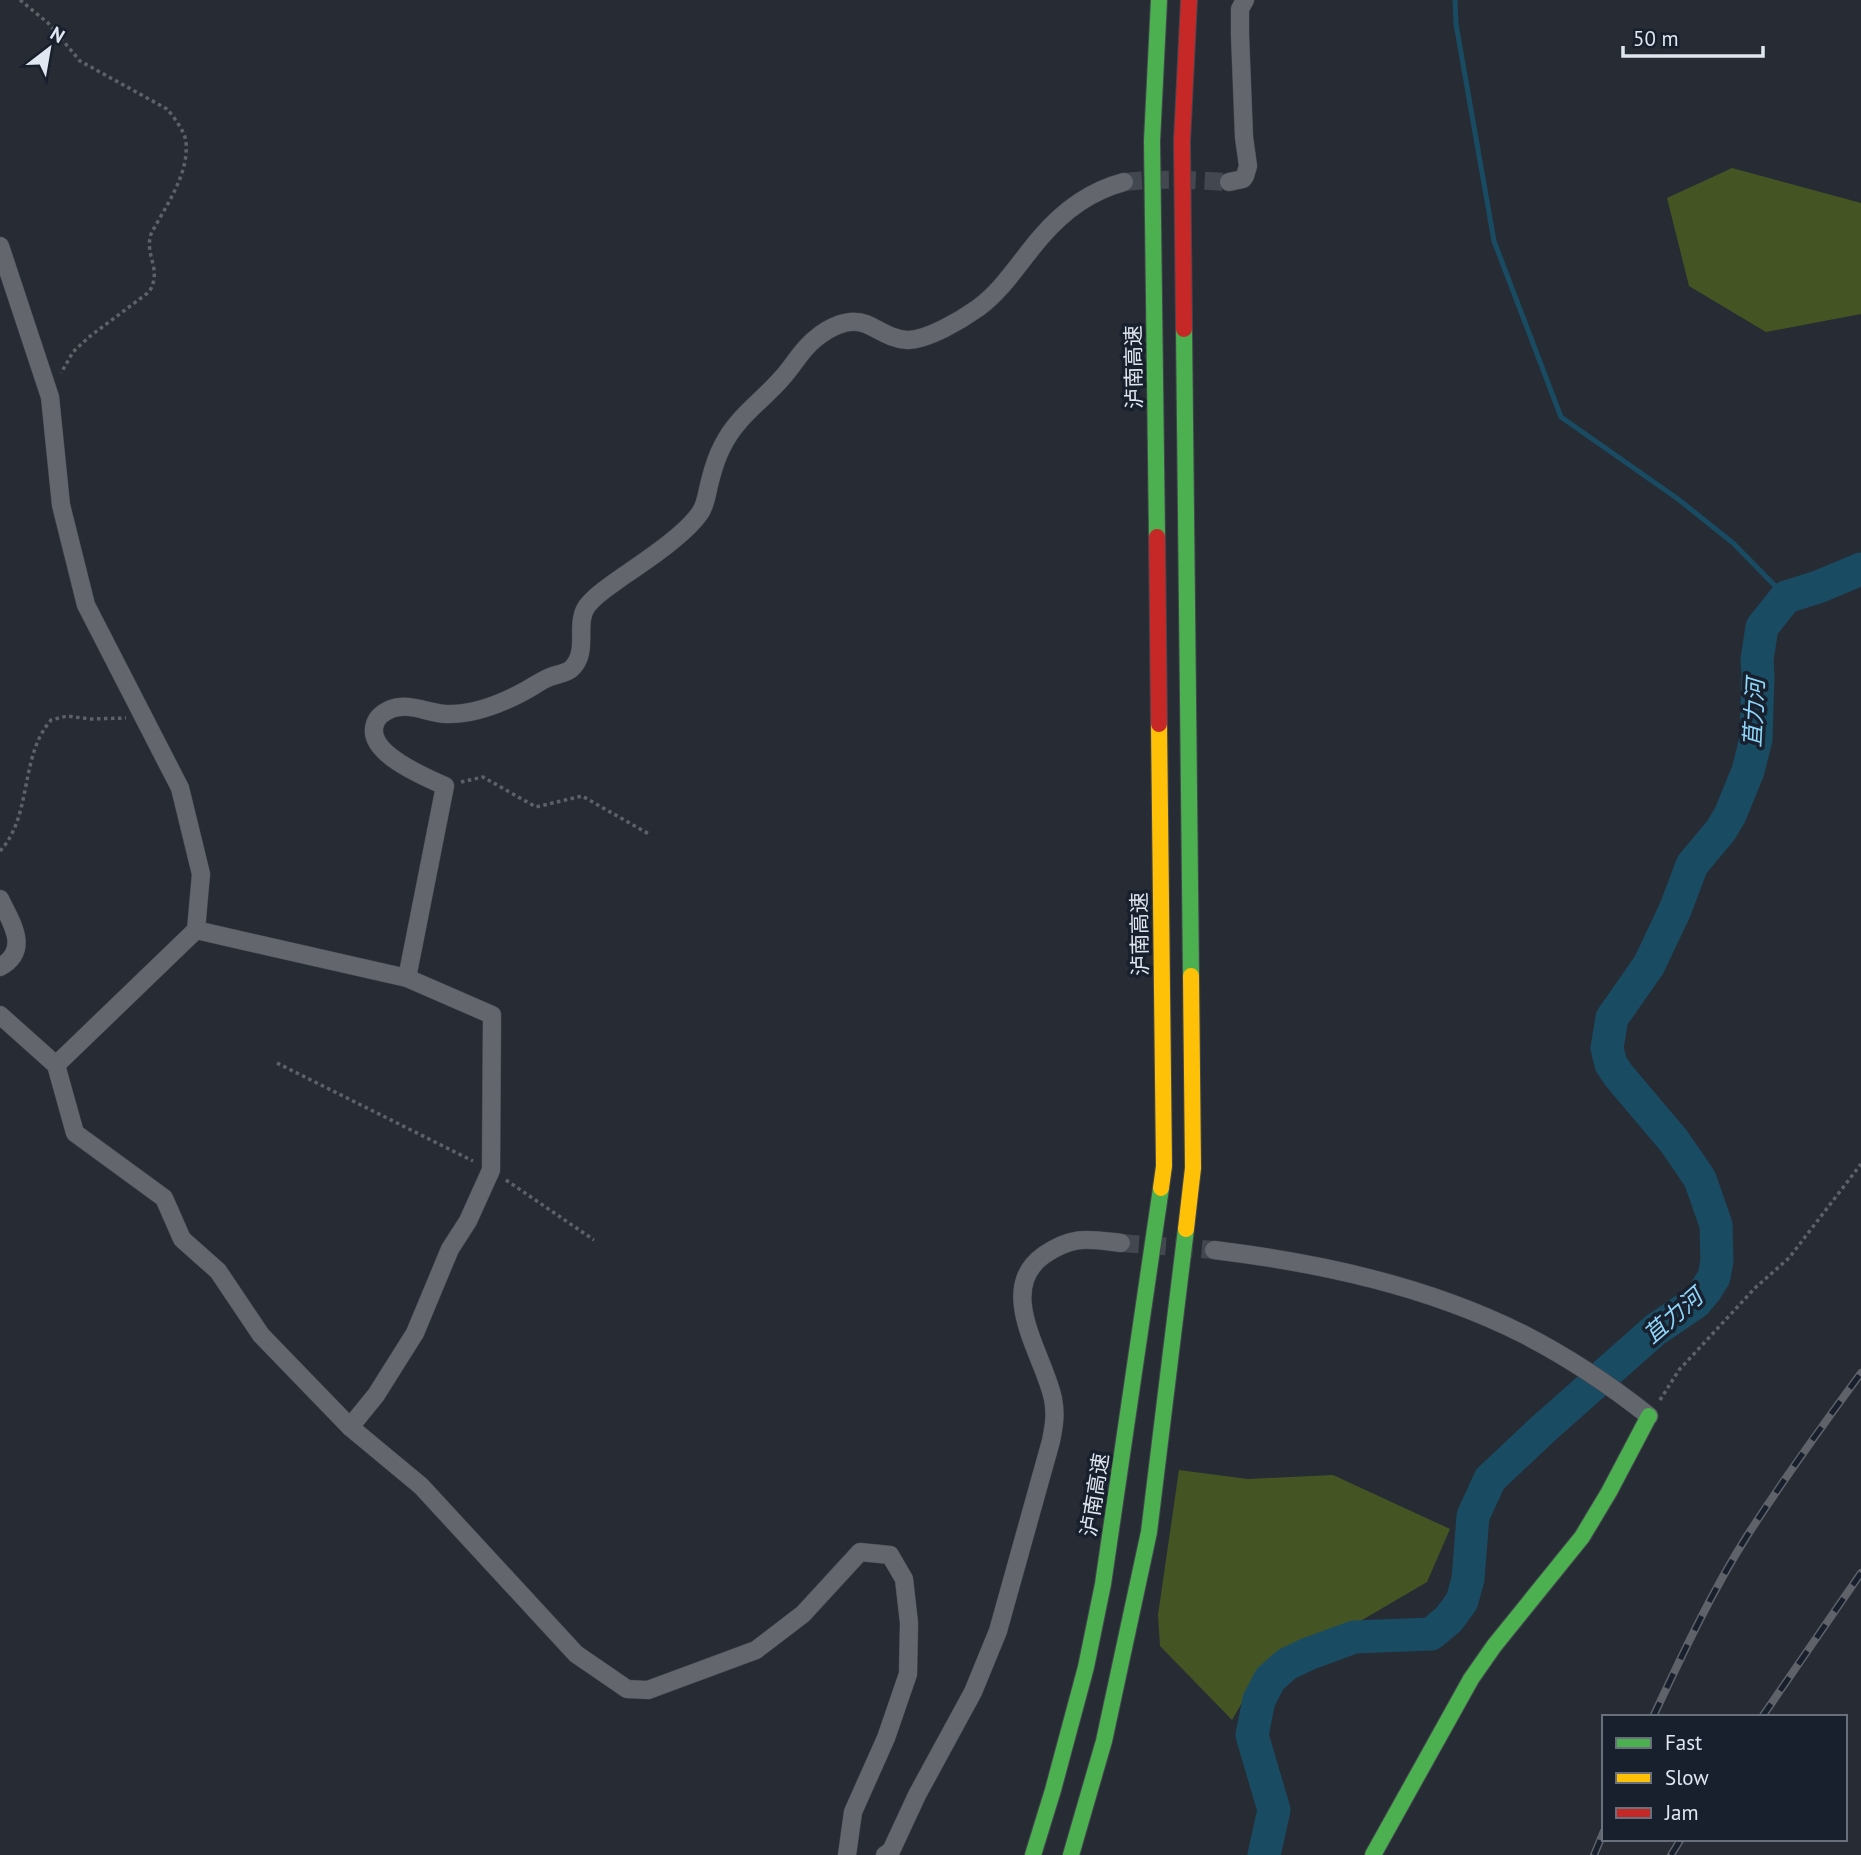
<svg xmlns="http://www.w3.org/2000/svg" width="1861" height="1855" viewBox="0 0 1861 1855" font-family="'PT Sans','Noto Sans SC',sans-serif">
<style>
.grass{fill:#445523}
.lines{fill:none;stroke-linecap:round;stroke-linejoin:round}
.stream{stroke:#194c62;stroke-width:5}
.river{stroke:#194c62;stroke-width:33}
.street-tunnel{stroke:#434750;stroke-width:18;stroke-dasharray:18 9;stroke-linecap:butt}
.street-casing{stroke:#43464e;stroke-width:19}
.fast-casing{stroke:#43464e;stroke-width:18}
.slow-casing{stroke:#43464e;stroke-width:18}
.jam-casing{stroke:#43464e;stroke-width:18}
.path{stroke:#5e6268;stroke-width:3.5;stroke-dasharray:3.5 3.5;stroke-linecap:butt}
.street{stroke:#63666d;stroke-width:18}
.fast{stroke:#4caf50;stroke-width:16}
.slow{stroke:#ffc107;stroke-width:16}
.jam{stroke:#c62828;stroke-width:16}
.rail-casing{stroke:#5f6269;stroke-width:8}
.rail{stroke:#18202e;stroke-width:5;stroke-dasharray:16;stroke-linecap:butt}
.labels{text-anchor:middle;stroke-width:7;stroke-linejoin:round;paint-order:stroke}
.street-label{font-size:21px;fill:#e1e7f1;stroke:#18202e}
.water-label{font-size:23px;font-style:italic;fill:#8fd6fb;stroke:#18202e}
</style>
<rect width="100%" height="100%" fill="#272b34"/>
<!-- grass -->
<g class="grass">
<polygon points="1732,168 1861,203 1861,314 1766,332 1689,286 1667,198"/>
<polygon points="1179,1470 1248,1479 1333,1475 1450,1529 1427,1582 1328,1640 1281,1658 1255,1680 1232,1720 1160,1646 1158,1615"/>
</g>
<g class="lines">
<!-- stream -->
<polyline class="stream" points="1455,0 1456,24 1494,241 1561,417 1678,499 1733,543 1786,597"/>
<!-- river -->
<polyline class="river" points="1264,1855 1274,1810 1252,1735 1259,1700 1270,1679 1287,1664 1308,1654 1354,1637 1431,1634 1449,1619 1462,1601 1468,1579 1473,1516 1490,1479 1542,1430 1655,1330 1696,1302 1706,1290 1714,1277 1717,1261 1716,1225 1700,1179 1674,1141 1619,1076 1611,1064 1607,1048 1612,1018 1649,965 1675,910 1692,865 1721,830 1730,815 1748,771 1756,739 1758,676 1757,660 1762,627 1786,597 1818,587 1861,569"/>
<!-- street-tunnel -->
<g class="street-tunnel">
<path d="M 1124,182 C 1159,178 1193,180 1229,182"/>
<polyline points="1121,1243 1214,1250"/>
</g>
<defs>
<g id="street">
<polyline points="1229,182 1243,179 1245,176 1248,166 1244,137 1240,35 1240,9 1245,0"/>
<polyline points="0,246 50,397 61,505 86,605 180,788 201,874 196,930 56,1065"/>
<path d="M 0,899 C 11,922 31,950 0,967"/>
<polyline points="196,930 407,978 492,1015 491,1170 468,1221 450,1249 415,1333 376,1395 350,1427"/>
<path d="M 407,978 L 445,786 C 425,777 365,753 375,724 C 377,717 384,712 391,709 C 408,702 428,713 446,714 C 472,715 498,705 521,693 C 531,688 540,681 550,677 C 557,674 565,674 571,669 C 590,652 574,624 587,606 C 596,594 610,586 622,577 C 644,562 685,535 700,513 C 706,505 707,492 710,481 C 713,469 717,456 723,445 C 737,417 762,401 782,378 C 794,365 801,350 815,339 C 828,328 848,317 866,324 C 880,330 891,339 907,340 C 928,340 961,320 978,308 C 1004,289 1020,261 1041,237 C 1064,210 1090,191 1124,182"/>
<polyline points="0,1015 56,1065 75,1133 164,1198 182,1239 218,1271 261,1335 350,1427 421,1486 576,1654 627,1689 648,1690 756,1650 803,1614 860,1552 890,1555 904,1579 909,1623 908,1674 886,1738 853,1812 847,1855"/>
<path d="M 1214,1250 C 1320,1263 1427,1286 1523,1334 C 1568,1357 1610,1385 1649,1416"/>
<path d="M 885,1855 L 891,1851 L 917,1795 L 973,1692 L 998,1631 L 1051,1441 C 1054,1426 1056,1414 1053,1399 C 1045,1357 994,1290 1044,1255 C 1073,1235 1088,1239 1121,1243"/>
</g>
<g id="fast">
<polyline points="1184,329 1191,976"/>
<polyline points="1157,537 1152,141 1159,0"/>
<polyline points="1033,1855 1053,1790 1086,1667 1103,1584 1161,1188"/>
<polyline points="1071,1855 1104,1741 1149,1532 1186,1229"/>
<polyline points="1373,1855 1471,1679 1494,1646 1582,1537 1609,1492 1649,1416"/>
</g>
<g id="slow">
<polyline points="1159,724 1164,1166 1161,1188"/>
<polyline points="1186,1229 1193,1168 1191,976"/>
</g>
<g id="jam">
<polyline points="1184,329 1182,141 1189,0"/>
<polyline points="1157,537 1159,724"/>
</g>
</defs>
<!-- street casing -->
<use href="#street" class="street-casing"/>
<!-- fast casing -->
<use href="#fast" class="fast-casing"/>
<!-- slow casing -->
<use href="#slow" class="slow-casing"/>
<!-- jam casing -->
<use href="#jam" class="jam-casing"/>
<!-- path -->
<g class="path">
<path d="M 20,0 L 48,23 L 80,61 L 167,109 C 174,117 185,132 186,142 C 189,175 165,207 151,234 C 144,256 163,269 149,292 L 89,337 L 73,352 L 61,373"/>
<polyline points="461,782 483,777 536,807 582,796 649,834"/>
<path d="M 0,851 C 33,815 19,757 51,720 L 67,716 L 90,719 L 126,718"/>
<polyline points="277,1063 473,1161"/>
<polyline points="506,1180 594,1240"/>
<polyline points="1660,1400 1679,1370 1755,1288 1789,1258 1861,1164"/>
</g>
<!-- street -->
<use href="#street" class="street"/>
<!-- fast -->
<use href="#fast" class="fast"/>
<!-- slow -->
<use href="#slow" class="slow"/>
<!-- jam -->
<use href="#jam" class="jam"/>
<defs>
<g id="rail">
<path d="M 1653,1717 C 1682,1655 1711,1593 1747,1536 C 1783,1480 1822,1426 1861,1373"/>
<polyline points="1762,1717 1861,1573"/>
<polyline points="1594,1855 1604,1831"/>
<polyline points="1671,1855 1681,1839"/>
</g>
</defs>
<!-- rail casing -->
<use href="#rail" class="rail-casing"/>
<!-- rail -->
<use href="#rail" class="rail"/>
</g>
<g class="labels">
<!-- street labels -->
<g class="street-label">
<text transform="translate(1134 367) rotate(-91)" y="7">泸南高速</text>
<text transform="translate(1140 934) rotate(-91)" y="7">泸南高速</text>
<text transform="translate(1095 1495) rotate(-81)" y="7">泸南高速</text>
</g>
<!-- water labels -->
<g class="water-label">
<text transform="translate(1754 713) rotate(-87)" y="8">苴力河</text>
<text transform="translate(1673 1316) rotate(-41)" y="8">苴力河</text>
</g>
</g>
<!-- legend -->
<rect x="1602" y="1715" width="245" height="126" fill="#18202e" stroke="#68707c" stroke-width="2"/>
<rect x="1616" y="1738" width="35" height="10" fill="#4caf50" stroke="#68707c" stroke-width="2"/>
<text x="1665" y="1750" font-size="21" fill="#e1e7f1">Fast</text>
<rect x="1616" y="1773" width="35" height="10" fill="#ffc107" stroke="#68707c" stroke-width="2"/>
<text x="1665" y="1785" font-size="21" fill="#e1e7f1">Slow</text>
<rect x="1616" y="1808" width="35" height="10" fill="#c62828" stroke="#68707c" stroke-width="2"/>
<text x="1665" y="1820" font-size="21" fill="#e1e7f1">Jam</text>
<!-- north arrow -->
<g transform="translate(49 49) rotate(31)" stroke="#18202e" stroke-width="5" paint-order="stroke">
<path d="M0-5L12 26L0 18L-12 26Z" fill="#e1e7f1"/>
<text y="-10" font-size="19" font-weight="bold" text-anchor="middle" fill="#e1e7f1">N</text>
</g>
<!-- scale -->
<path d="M1623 46v10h140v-10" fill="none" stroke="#e1e7f1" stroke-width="3.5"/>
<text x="1633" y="46" font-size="21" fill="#e1e7f1" stroke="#18202e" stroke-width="5" paint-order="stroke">50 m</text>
</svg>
